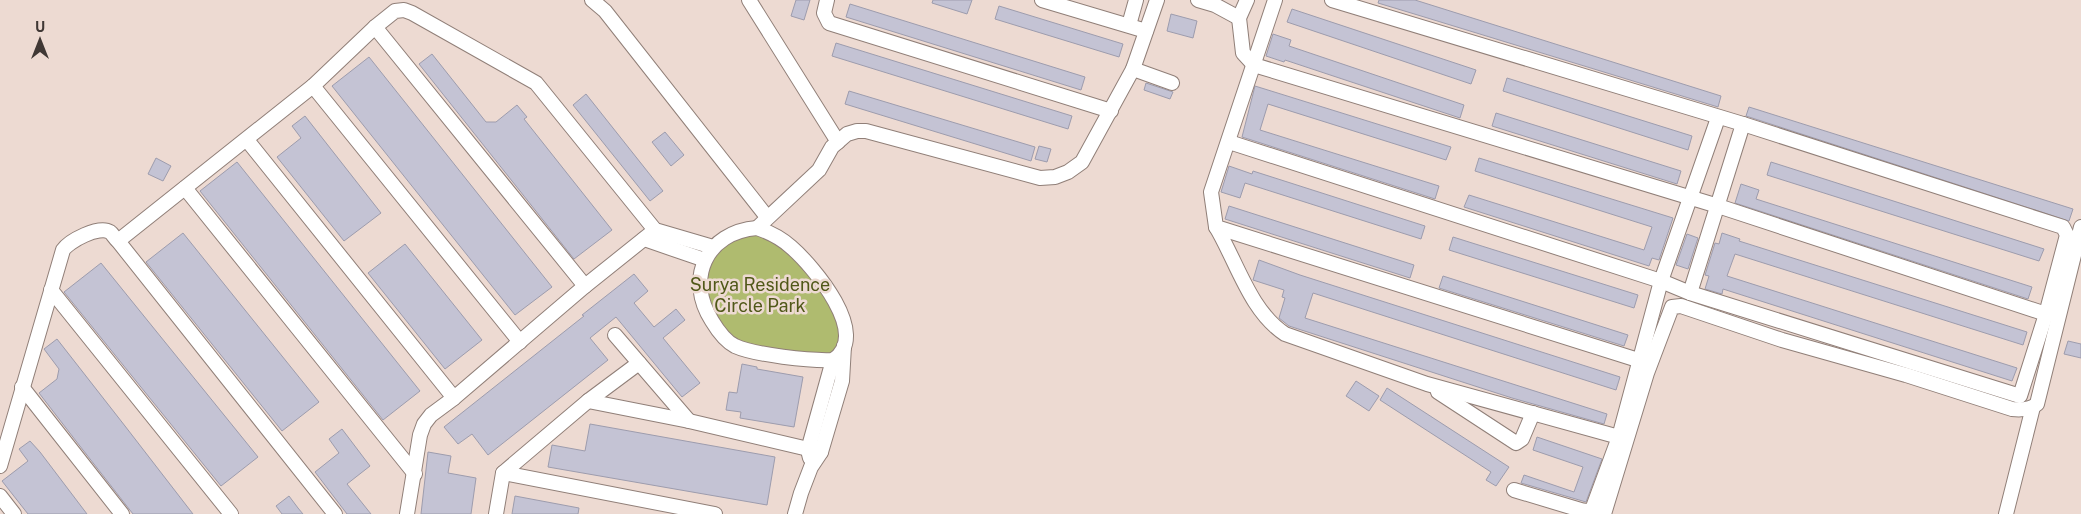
<svg xmlns="http://www.w3.org/2000/svg" width="2081" height="514" viewBox="0 0 2081 514" font-family="'Public Sans',sans-serif">
<style>
.green{fill:#afbb6f}
.building{fill:#c4c3d4;stroke:#9d9cad}
.lines{fill:none;stroke-linecap:round;stroke-linejoin:round}
.minor-casing{stroke:#907f78;stroke-width:16}
.minor{stroke:#fff;stroke-width:14}
.labels{text-anchor:middle;stroke-width:5;stroke-linejoin:round;paint-order:stroke}
.park-label{font-size:18px;fill:#505818;stroke:#eddad2}
</style>
<rect width="100%" height="100%" fill="#eddad2"/>
<!-- green -->
<polygon class="green" points="745,229 783,241 841,312 838,357 744,349 713,323 702,266"/>
<!-- building -->
<g class="building">
<polygon points="796,0 810,0 804,20 791,16"/>
<polygon points="933,0 972,0 967,14 932,3"/>
<polygon points="1379,0 1415,0 1721,96 1718,107 1421,16 1378,3"/>
<polygon points="850,4 1085,77 1081,90 846,17"/>
<polygon points="999,6 1123,44 1119,57 995,19"/>
<polygon points="1292,9 1476,70 1471,84 1287,22"/>
<polygon points="1171,14 1197,21 1193,38 1167,31"/>
<polygon points="1273,34 1291,40 1289,46 1464,105 1460,118 1285,60 1284,62 1266,56"/>
<polygon points="836,43 1072,116 1068,129 832,56"/>
<polygon points="432,54 486,122 496,122 517,105 527,117 524,119 612,230 574,259 419,64"/>
<polygon points="369,57 552,287 515,315 332,86"/>
<polygon points="1507,78 1692,136 1688,150 1503,91"/>
<polygon points="1146,83 1173,92 1170,99 1144,90"/>
<polygon points="1255,86 1451,147 1446,160 1268,104 1260,130 1439,186 1435,199 1242,137"/>
<polygon points="849,91 1035,147 1031,161 845,104"/>
<polygon points="586,94 663,191 650,201 573,105"/>
<polygon points="1749,107 2073,209 2069,221 1746,116"/>
<polygon points="1496,113 1681,171 1677,184 1492,126"/>
<polygon points="305,116 381,213 344,241 277,157 301,138 292,126"/>
<polygon points="665,132 684,155 671,166 652,142"/>
<polygon points="1039,146 1051,149 1047,162 1035,159"/>
<polygon points="156,158 171,166 163,181 148,174"/>
<polygon points="1479,158 1673,218 1659,260 1652,258 1649,266 1464,207 1469,195 1644,250 1652,227 1475,171"/>
<polygon points="237,162 420,391 383,420 200,191"/>
<polygon points="1771,162 2044,249 2039,261 1767,175"/>
<polygon points="1229,166 1252,174 1253,171 1425,226 1421,239 1245,183 1240,198 1221,192"/>
<polygon points="1741,184 1759,190 1756,199 2032,287 2028,299 1735,203"/>
<polygon points="1229,206 1414,265 1410,278 1225,219"/>
<polygon points="183,233 319,402 282,431 146,262"/>
<polygon points="1722,233 1740,239 1739,241 2027,332 2023,345 1735,254 1727,276 2017,368 2012,381 1723,289 1722,294 1705,289 1709,276 1705,275 1715,243 1719,244"/>
<polygon points="1687,234 1698,238 1688,269 1676,265"/>
<polygon points="1453,237 1638,295 1634,308 1449,250"/>
<polygon points="405,244 482,340 445,369 368,273"/>
<polygon points="1259,260 1300,275 1620,377 1616,390 1313,293 1305,318 1607,414 1604,424 1512,398 1289,326 1279,318 1285,298 1282,297 1284,290 1253,280"/>
<polygon points="101,263 258,457 221,486 64,292"/>
<polygon points="634,274 648,291 634,303 654,327 676,309 685,320 663,338 700,383 682,397 616,317 590,338 608,360 488,455 472,434 458,444 444,427 584,316 582,315"/>
<polygon points="1443,276 1628,335 1624,346 1439,288"/>
<polygon points="57,339 125,426 193,514 133,514 76,441 39,393 57,379 59,369 44,349"/>
<polygon points="2068,341 2081,344 2081,358 2064,354"/>
<polygon points="742,364 757,367 757,369 803,377 794,427 740,418 741,412 726,410 729,392 737,393"/>
<polygon points="1356,381 1379,396 1369,411 1346,396"/>
<polygon points="1387,388 1509,467 1496,486 1486,480 1491,472 1380,400"/>
<polygon points="590,424 775,457 767,505 548,467 552,445 585,451"/>
<polygon points="342,429 370,466 347,484 371,514 347,514 315,472 339,453 329,439"/>
<polygon points="1537,437 1602,459 1586,502 1521,483 1524,475 1574,492 1583,467 1533,450"/>
<polygon points="30,441 40,452 87,514 28,514 2,481 28,461 19,449"/>
<polygon points="428,452 451,456 448,473 476,478 471,514 421,514"/>
<polygon points="289,496 298,508 303,514 282,514 276,506"/>
<polygon points="515,496 579,508 578,514 512,514"/>
</g>
<g class="lines">
<defs>
<g id="minor">
<polyline points="592,0 605,11 767,217"/>
<polyline points="749,0 838,142"/>
<polyline points="827,0 824,13 829,23 1111,111"/>
<polyline points="1042,0 1146,31"/>
<polyline points="1198,0 1215,5 1239,18"/>
<polyline points="1247,0 1239,18 1243,53 1254,65 1718,206 2046,314"/>
<polyline points="1275,0 1211,192 1216,227 1638,360"/>
<polyline points="1129,25 1136,0"/>
<polyline points="375,27 585,286"/>
<polyline points="1133,69 1172,83"/>
<polyline points="313,86 520,342"/>
<polyline points="247,140 454,398"/>
<polyline points="1229,142 1661,281 1690,293 2020,396 2046,314 2067,235 2063,227 1743,124 1332,0"/>
<polyline points="185,188 415,474"/>
<path d="M 1216,227 C 1237,262 1250,311 1285,334 L 1427,384 L 1619,437"/>
<polyline points="757,228 819,170 832,147 847,134 857,131 866,131 1040,178 1055,177 1068,172 1082,162 1133,69 1157,0"/>
<path d="M 757,228 C 769,232 781,238 791,247 C 813,266 872,335 833,360 C 810,361 755,355 735,346 C 725,341 718,331 712,321 C 685,279 706,232 757,228 Z"/>
<polyline points="644,239 705,260"/>
<polyline points="118,241 313,86 375,27 395,11 404,10 412,13 536,83 655,230 713,247"/>
<polyline points="51,290 231,514"/>
<polyline points="1690,293 1743,124"/>
<polyline points="615,335 689,421"/>
<polyline points="22,387 122,514"/>
<polyline points="1438,392 1516,443 1522,439 1533,413"/>
<polyline points="588,401 689,421 821,452"/>
<polyline points="810,458 808,450 833,360"/>
<path d="M 0,466 L 63,250 C 69,241 99,225 110,232 C 113,234 115,239 118,241 L 335,514"/>
<polyline points="503,473 715,514"/>
<polyline points="1514,490 1584,511 1592,510 1619,437 1661,281 1718,118"/>
<polyline points="0,496 14,514"/>
<polyline points="407,514 420,435 424,424 431,415 454,398 585,286 655,230"/>
<polyline points="496,514 503,473 588,401 639,363"/>
<polyline points="795,514 801,493 811,467 821,452 842,381 844,346"/>
<path d="M 1604,514 L 1647,373 L 1672,307 L 1681,306 L 1782,340 L 1906,375 L 2012,409 C 2021,410 2030,410 2037,404 L 2081,227"/>
<polyline points="2006,514 2033,407"/>
</g>
</defs>
<!-- minor casing -->
<use href="#minor" class="minor-casing"/>
<!-- minor -->
<use href="#minor" class="minor"/>
</g>
<g class="labels">
<!-- park labels -->
<g class="park-label">
<text x="760" y="291">Surya Residence<tspan x="760" dy="21">Circle Park</tspan></text>
</g>
</g>
<!-- north arrow -->
<g transform="translate(40 40)" stroke="#eddad2" stroke-width="4" paint-order="stroke">
<path d="M0-4L9 19L0 12L-9 19Z" fill="#403835"/>
<text y="-8" font-size="14" font-weight="bold" text-anchor="middle" fill="#403835">U</text>
</g>
</svg>
